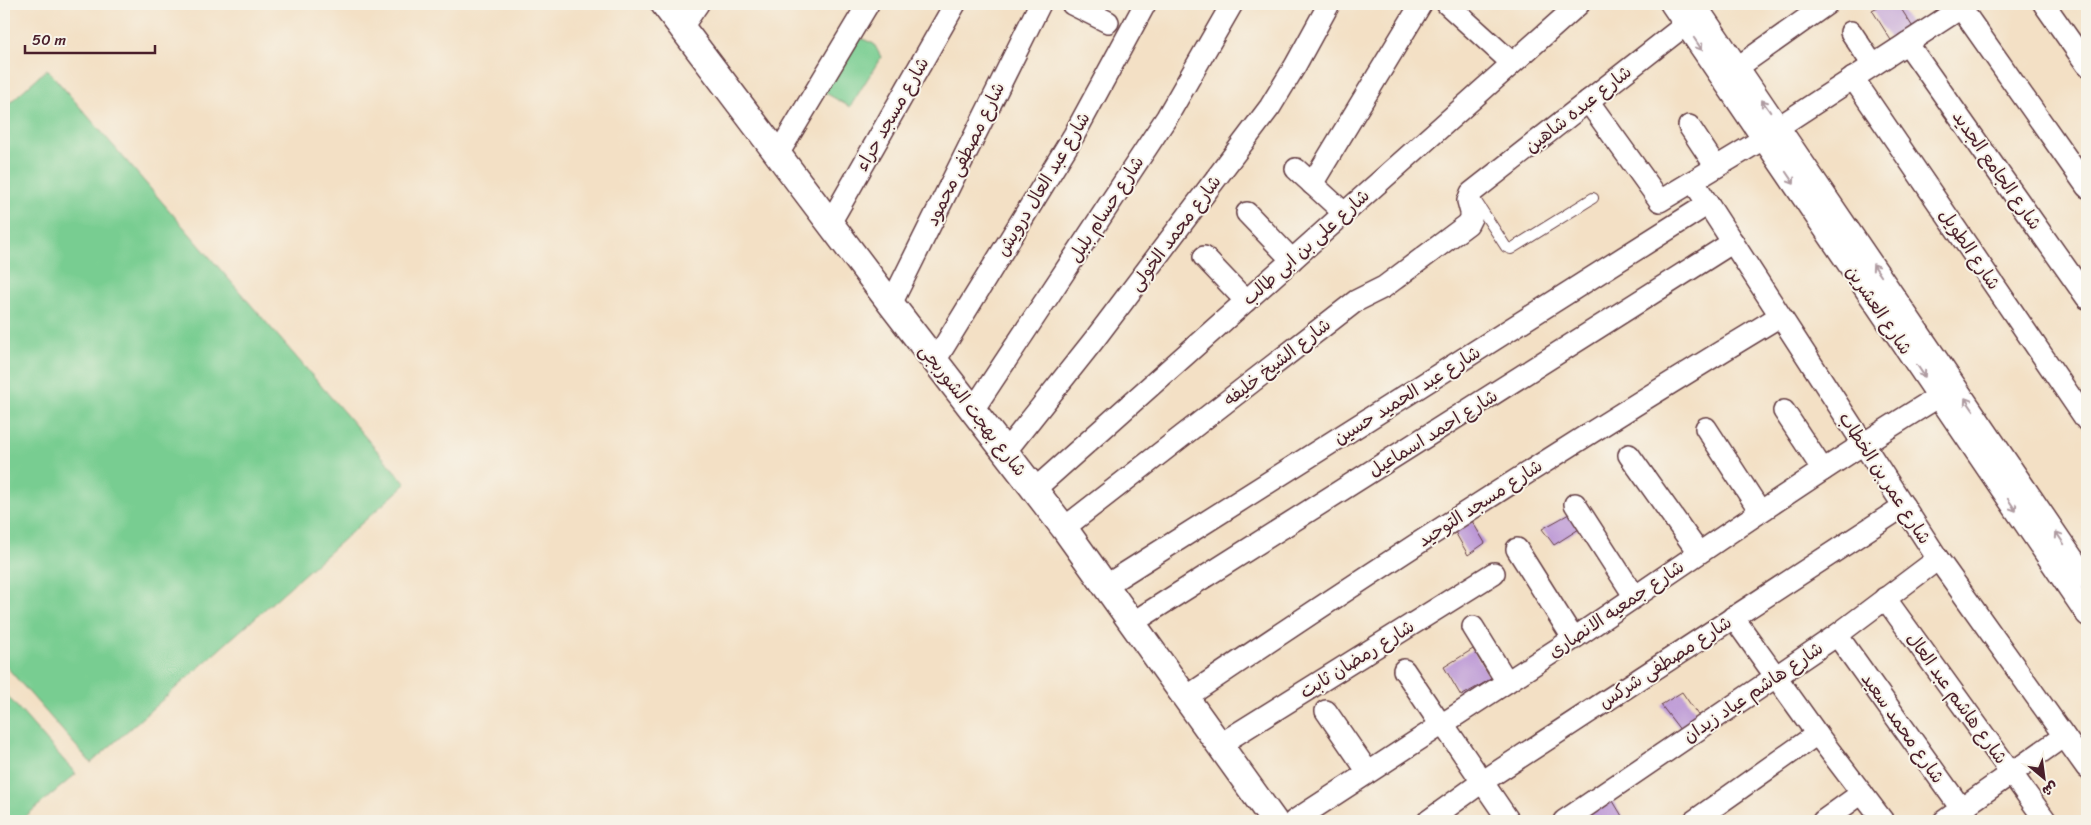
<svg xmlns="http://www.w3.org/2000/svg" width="2091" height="825" viewBox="0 0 2091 825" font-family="Sriracha,'Playpen Sans Arabic',sans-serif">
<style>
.green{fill:#78cd91;stroke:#61765e}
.building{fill:#bb97d6}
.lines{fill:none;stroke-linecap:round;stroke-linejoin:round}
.service-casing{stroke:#633c42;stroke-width:12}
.minor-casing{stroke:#633c42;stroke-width:24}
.tertiary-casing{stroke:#633c42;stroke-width:29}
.service{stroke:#fff;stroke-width:10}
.minor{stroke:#fff;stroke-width:21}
.tertiary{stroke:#fff;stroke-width:26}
.oneway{stroke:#ae9aa0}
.labels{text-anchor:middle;stroke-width:4;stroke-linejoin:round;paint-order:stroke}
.street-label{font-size:18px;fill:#4a1f2b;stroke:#f7f3e8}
</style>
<rect width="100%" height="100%" fill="#f7f3e8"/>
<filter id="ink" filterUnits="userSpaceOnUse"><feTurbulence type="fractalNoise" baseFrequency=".02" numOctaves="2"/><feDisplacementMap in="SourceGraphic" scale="10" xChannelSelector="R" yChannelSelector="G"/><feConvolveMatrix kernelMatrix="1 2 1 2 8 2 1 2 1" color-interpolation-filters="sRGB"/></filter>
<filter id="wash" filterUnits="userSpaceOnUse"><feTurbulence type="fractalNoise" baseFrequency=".0096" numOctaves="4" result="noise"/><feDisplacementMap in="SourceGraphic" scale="20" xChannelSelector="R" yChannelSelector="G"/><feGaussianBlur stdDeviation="1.12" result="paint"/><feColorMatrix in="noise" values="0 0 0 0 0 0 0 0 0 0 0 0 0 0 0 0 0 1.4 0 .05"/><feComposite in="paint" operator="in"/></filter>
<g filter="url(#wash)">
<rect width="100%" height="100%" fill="#f3e0c5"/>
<!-- green -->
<g class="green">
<polygon points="850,33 874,44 881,57 850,107 824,92"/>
<polygon points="47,69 406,484 91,763 4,664 4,108"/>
<polygon points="4,692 76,774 20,821 4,821"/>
</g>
<g id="blocks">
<!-- building -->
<g class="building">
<polygon points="1883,4 1898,4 1916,32 1894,45 1872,10"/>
<polygon points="1569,514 1579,529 1554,545 1542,529"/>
<polygon points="1472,521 1485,543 1468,555 1455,532"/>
<polygon points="1473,649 1491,679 1461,696 1444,667"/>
<polygon points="1682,692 1700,718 1681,731 1661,705"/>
<polygon points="1610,796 1625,821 1583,821 1581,817"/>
</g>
</g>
</g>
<g filter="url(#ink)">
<use href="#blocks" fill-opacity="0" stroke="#633c42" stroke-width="1"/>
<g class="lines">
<defs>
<polyline id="service" points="1474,198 1506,247 1511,249 1593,198"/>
<g id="minor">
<polyline points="1072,4 1108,22"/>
<polyline points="1447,4 1512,63"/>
<polyline points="1671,4 2087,615"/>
<polyline points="1695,4 2087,579"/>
<polyline points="2044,4 2087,65"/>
<polyline points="1961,8 2087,187"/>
<polyline points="682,27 698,4"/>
<polyline points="1851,32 1873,65"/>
<polyline points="1907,43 2087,298"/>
<polyline points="1738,67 1827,4"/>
<polyline points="1853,78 2087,421"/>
<polyline points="1588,101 1660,201 1763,139"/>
<polyline points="1689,126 1716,167"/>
<polyline points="1780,126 1967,4"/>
<polyline points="778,154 868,4"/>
<polyline points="1296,169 1344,213"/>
<polyline points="1693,181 1938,559 2087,768"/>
<polyline points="1312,184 1421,4"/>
<polyline points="1247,213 1292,260"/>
<polyline points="830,223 955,4"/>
<polyline points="1204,257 1246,301"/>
<polyline points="891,304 1040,4"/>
<polyline points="935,361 1074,135 1145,4"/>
<polyline points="973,410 1167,117 1232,4"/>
<polyline points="1784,411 1823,470"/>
<polyline points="1706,428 1760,511"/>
<polyline points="1005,452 1094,340 1270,107 1295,66 1329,4"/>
<polyline points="1629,455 1698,552"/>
<polyline points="1034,490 1579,4"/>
<polyline points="1575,504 1635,597"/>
<polyline points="1064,528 1356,301 1384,287 1468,224 1472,216 1468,201 1471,193 1685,25"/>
<polyline points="1517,549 1573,638"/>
<polyline points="1105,586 1708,204"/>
<polyline points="1885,598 2046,821"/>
<polyline points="1733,617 1817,734 1883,821"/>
<polyline points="1132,623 1733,242"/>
<polyline points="1473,627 1507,682"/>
<polyline points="1837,635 1970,821"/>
<polyline points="1404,670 1441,725"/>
<path d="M 1185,698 C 1380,566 1578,438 1780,316"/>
<polyline points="1326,711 1368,772"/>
<polyline points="1443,724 1509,821"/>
<polyline points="1219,745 1494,573"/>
<path d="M 1294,821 C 1387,760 1480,700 1573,639 C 1694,557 1814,473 1938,397"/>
<polyline points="1428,821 1482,782 1904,506"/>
<polyline points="1564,821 1837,635 1938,559"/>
<polyline points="1694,821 1817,734"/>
<polyline points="1823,821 1862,793"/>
<polyline points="1944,821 2064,736"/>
</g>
<polyline id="tertiary" points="664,4 891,304 1064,528 1274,821"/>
</defs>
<!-- service casing -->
<use href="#service" class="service-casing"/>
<!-- minor casing -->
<use href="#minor" class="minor-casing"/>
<!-- tertiary casing -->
<use href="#tertiary" class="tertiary-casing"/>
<!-- service -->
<use href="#service" class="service"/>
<!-- minor -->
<use href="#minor" class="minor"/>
<!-- tertiary -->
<use href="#tertiary" class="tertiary"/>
</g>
<!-- one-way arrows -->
<defs><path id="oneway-shaft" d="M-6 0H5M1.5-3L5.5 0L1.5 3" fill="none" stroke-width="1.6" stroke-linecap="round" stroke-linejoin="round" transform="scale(1.25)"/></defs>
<g class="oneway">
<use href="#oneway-shaft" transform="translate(1698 44) rotate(56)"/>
<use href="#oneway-shaft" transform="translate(1766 106) rotate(-125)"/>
<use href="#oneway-shaft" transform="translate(1790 178) rotate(56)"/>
<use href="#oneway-shaft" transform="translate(1877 270) rotate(-124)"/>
<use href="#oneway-shaft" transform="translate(1921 371) rotate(56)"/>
<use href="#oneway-shaft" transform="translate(1969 404) rotate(-124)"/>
<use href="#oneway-shaft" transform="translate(2012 505) rotate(56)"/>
<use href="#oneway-shaft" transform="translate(2060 538) rotate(-124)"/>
</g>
</g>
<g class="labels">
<!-- street labels -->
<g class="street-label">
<text transform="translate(1578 109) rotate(-38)" y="6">شارع عبده شاهين</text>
<text transform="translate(892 114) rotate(-60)" y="6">شارع مسجد حراء</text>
<text transform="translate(965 154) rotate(-64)" y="6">شارع مصطفى محمود</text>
<text transform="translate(1997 170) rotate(55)" y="6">شارع الجامع الجديد</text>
<text transform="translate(1043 184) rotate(-59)" y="6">شارع عبد العال درويش</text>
<text transform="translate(1106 209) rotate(-57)" y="6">شارع حسام بلبل</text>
<text transform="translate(1175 233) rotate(-53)" y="6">شارع محمد الخولى</text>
<text transform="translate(1306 247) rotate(-42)" y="6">شارع على بن ابى طالب</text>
<text transform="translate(1970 249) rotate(56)" y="6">شارع الطويل</text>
<text transform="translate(1879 310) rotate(56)" y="6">شارع العشرين</text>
<text transform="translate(1277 362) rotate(-38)" y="6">شارع الشيخ خليفه</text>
<text transform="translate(1407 395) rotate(-32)" y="6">شارع عبد الحميد حسين</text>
<text transform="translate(973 410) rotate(52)" y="6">شارع بهجت الشوربجى</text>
<text transform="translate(1433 433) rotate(-32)" y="6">شارع احمد اسماعيل</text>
<text transform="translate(1885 478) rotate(57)" y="6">شارع عمر بن الخطاب</text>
<text transform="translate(1480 503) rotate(-33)" y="6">شارع مسجد التوحيد</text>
<text transform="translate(1616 609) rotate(-34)" y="6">شارع جمعيه الانصارى</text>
<text transform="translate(1357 659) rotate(-32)" y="6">شارع رمضان ثابت</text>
<text transform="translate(1665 662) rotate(-33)" y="6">شارع مصطفى شركس</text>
<text transform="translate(1753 692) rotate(-34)" y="6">شارع هاشم عياد زيدان</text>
<text transform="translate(1957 698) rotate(54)" y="6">شارع هاشم عبد العال</text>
<text transform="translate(1903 728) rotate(55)" y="6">شارع محمد سعيد</text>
</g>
</g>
<!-- margin -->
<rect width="2091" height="825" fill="none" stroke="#f7f3e8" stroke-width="20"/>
<!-- north arrow -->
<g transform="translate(2044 778) rotate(151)" stroke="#f7f3e8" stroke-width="4" paint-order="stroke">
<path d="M0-4L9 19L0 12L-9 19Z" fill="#4a1f2b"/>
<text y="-8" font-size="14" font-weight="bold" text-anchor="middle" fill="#4a1f2b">ش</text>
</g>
<!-- scale -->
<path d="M25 45v8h130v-8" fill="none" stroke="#4a1f2b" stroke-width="2.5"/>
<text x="32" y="45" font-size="15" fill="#4a1f2b" stroke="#f7f3e8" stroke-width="4" paint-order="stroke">50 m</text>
</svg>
